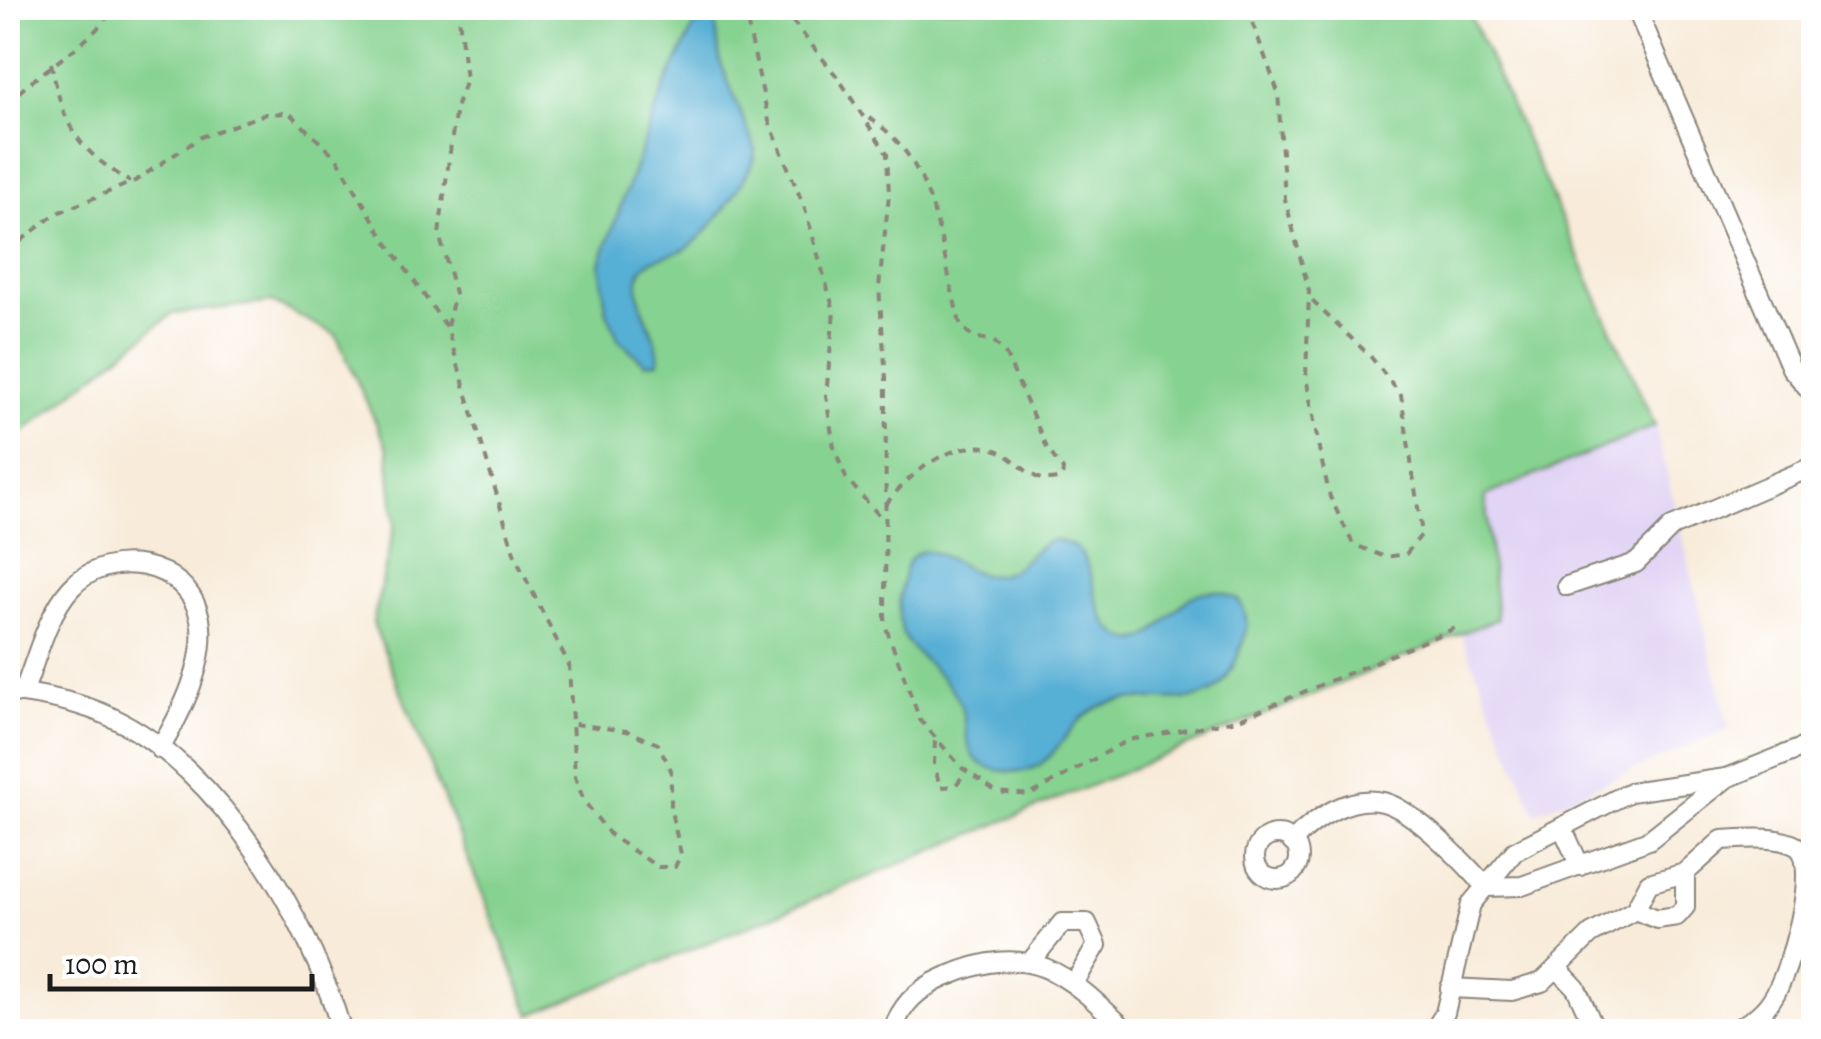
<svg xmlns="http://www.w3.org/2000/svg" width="1821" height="1039" viewBox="0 0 1821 1039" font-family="Alegreya,serif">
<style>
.built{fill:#e1d4f4}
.green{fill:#86d290;stroke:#517756;stroke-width:2.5}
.water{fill:#57afd4;stroke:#3a6678;stroke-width:2.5}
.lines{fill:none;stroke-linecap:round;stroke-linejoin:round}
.street-casing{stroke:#8a847a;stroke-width:22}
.path{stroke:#8a847a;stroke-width:4;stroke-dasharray:8 8;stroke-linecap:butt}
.street{stroke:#fff;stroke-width:18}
</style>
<rect width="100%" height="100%" fill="#fff"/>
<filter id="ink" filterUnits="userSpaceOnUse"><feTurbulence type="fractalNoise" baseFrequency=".01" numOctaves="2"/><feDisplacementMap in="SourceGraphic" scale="20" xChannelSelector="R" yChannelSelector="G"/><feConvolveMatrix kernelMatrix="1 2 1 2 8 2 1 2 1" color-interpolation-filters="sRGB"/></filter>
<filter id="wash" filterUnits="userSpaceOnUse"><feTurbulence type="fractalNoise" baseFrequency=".0048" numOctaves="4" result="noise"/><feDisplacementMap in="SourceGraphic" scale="40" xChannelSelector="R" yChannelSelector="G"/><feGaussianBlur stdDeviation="2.25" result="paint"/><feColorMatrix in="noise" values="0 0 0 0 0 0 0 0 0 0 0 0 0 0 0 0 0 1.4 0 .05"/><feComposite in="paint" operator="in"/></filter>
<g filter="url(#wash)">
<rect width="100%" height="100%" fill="#f8ebd9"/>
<!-- built -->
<polygon class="built" points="1655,426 1729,728 1535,813 1461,634 1497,619 1485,496"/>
<!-- green -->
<polygon class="green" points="8,8 1467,8 1655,426 1485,496 1497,619 531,1015 373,623 395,523 388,449 336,335 272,302 172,314 8,444"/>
<!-- water -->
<g class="water">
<path d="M 703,8 L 714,8 L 720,61 L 755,148 L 754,158 C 745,183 708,236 685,249 C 668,258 640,256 638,281 C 636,310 659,333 659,362 L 646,364 L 619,340 L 606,310 L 600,263 L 663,90 Z"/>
<path d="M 1052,540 C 1109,544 1079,614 1124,638 C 1163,657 1179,563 1238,600 C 1251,617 1247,631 1240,650 C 1212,732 1158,681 1099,707 C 1059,725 1057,779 1004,771 C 952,764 975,725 956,696 C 925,648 886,653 903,580 C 906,565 907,557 923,551 C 954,552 974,585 1006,573 C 1024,566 1033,547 1052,540 Z"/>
</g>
</g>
<g filter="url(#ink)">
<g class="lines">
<defs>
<g id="street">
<polyline points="1636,8 1791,368 1814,395"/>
<polyline points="1567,586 1636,563 1672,527 1814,466"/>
<path d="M 8,691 C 43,695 79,702 111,717 C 221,768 310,920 342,1032"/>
<path d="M 23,693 C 36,661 47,614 71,588 C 108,547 188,560 200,619 C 208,661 181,713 160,749"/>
<polyline points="1562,827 1580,866"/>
<circle cx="1277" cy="857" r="22"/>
<path d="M 1292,842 C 1314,819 1349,794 1383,802 C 1413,809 1466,864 1486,887 L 1522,886 L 1649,840 L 1727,778 L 1814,743"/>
<path d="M 1635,910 L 1657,919 L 1677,916 L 1685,907 L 1685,873 L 1722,840 C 1743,839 1779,835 1798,847 C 1821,867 1789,975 1772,999 C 1762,1015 1747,1024 1730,1032"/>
<polyline points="1032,960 1062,923 1087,923 1097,945 1075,982"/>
<polyline points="1558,969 1576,988 1596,1032"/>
<polyline points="1450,988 1512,991 1542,982 1591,934 1635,910 1649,883 1685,873"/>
<path d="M 893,1032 C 900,1004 919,988 945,977 C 1032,940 1065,972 1128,1032"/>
<polyline points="1433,1032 1445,1013 1471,904 1515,851 1630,792 1726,778"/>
</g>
</defs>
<!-- street casing -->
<use href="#street" class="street-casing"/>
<!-- path -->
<g class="path">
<polyline points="683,8 746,18"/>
<polyline points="744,8 769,121 805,209 834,311 826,396 834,448 846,478 883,520"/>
<polyline points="782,8 839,79 887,154 889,195 879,287 886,378 885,625 920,720 962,768 997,792 1030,795 1128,740 1237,720 1460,626"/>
<polyline points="1247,8 1278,92 1285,199 1309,291 1306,377 1320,454 1330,497 1353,544 1385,557 1406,554 1422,534 1401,395 1370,356 1310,299"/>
<path d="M 51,63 C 64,126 74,147 130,182"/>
<path d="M 8,104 C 34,72 97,42 112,8"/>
<path d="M 869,118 C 941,163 939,254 961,326 L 973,337 L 994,341 L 1006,355 L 1047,448 L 1063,470 L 1062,477 C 1034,489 1022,462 1001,452 C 960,431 904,476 883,509"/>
<polyline points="8,251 55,214 135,181 201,137 265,114 289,113 337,158 382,235 447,328 516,559 569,665 575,777 584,801 611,836 658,867 675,867 681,854 671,811 671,770 658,744 627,731 574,724"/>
<polyline points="447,326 455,293 439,234 456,107 466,80 458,8"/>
<polyline points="935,741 934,763 940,787 955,786 966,772"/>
</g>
<!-- street -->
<use href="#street" class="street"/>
</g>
</g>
<!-- margin -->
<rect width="1821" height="1039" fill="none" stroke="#fff" stroke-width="40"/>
<!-- scale -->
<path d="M50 974v15h262v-15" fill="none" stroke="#1c1c1c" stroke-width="5"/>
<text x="65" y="974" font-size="30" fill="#1c1c1c" stroke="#ffffff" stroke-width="8" paint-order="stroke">100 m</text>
</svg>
